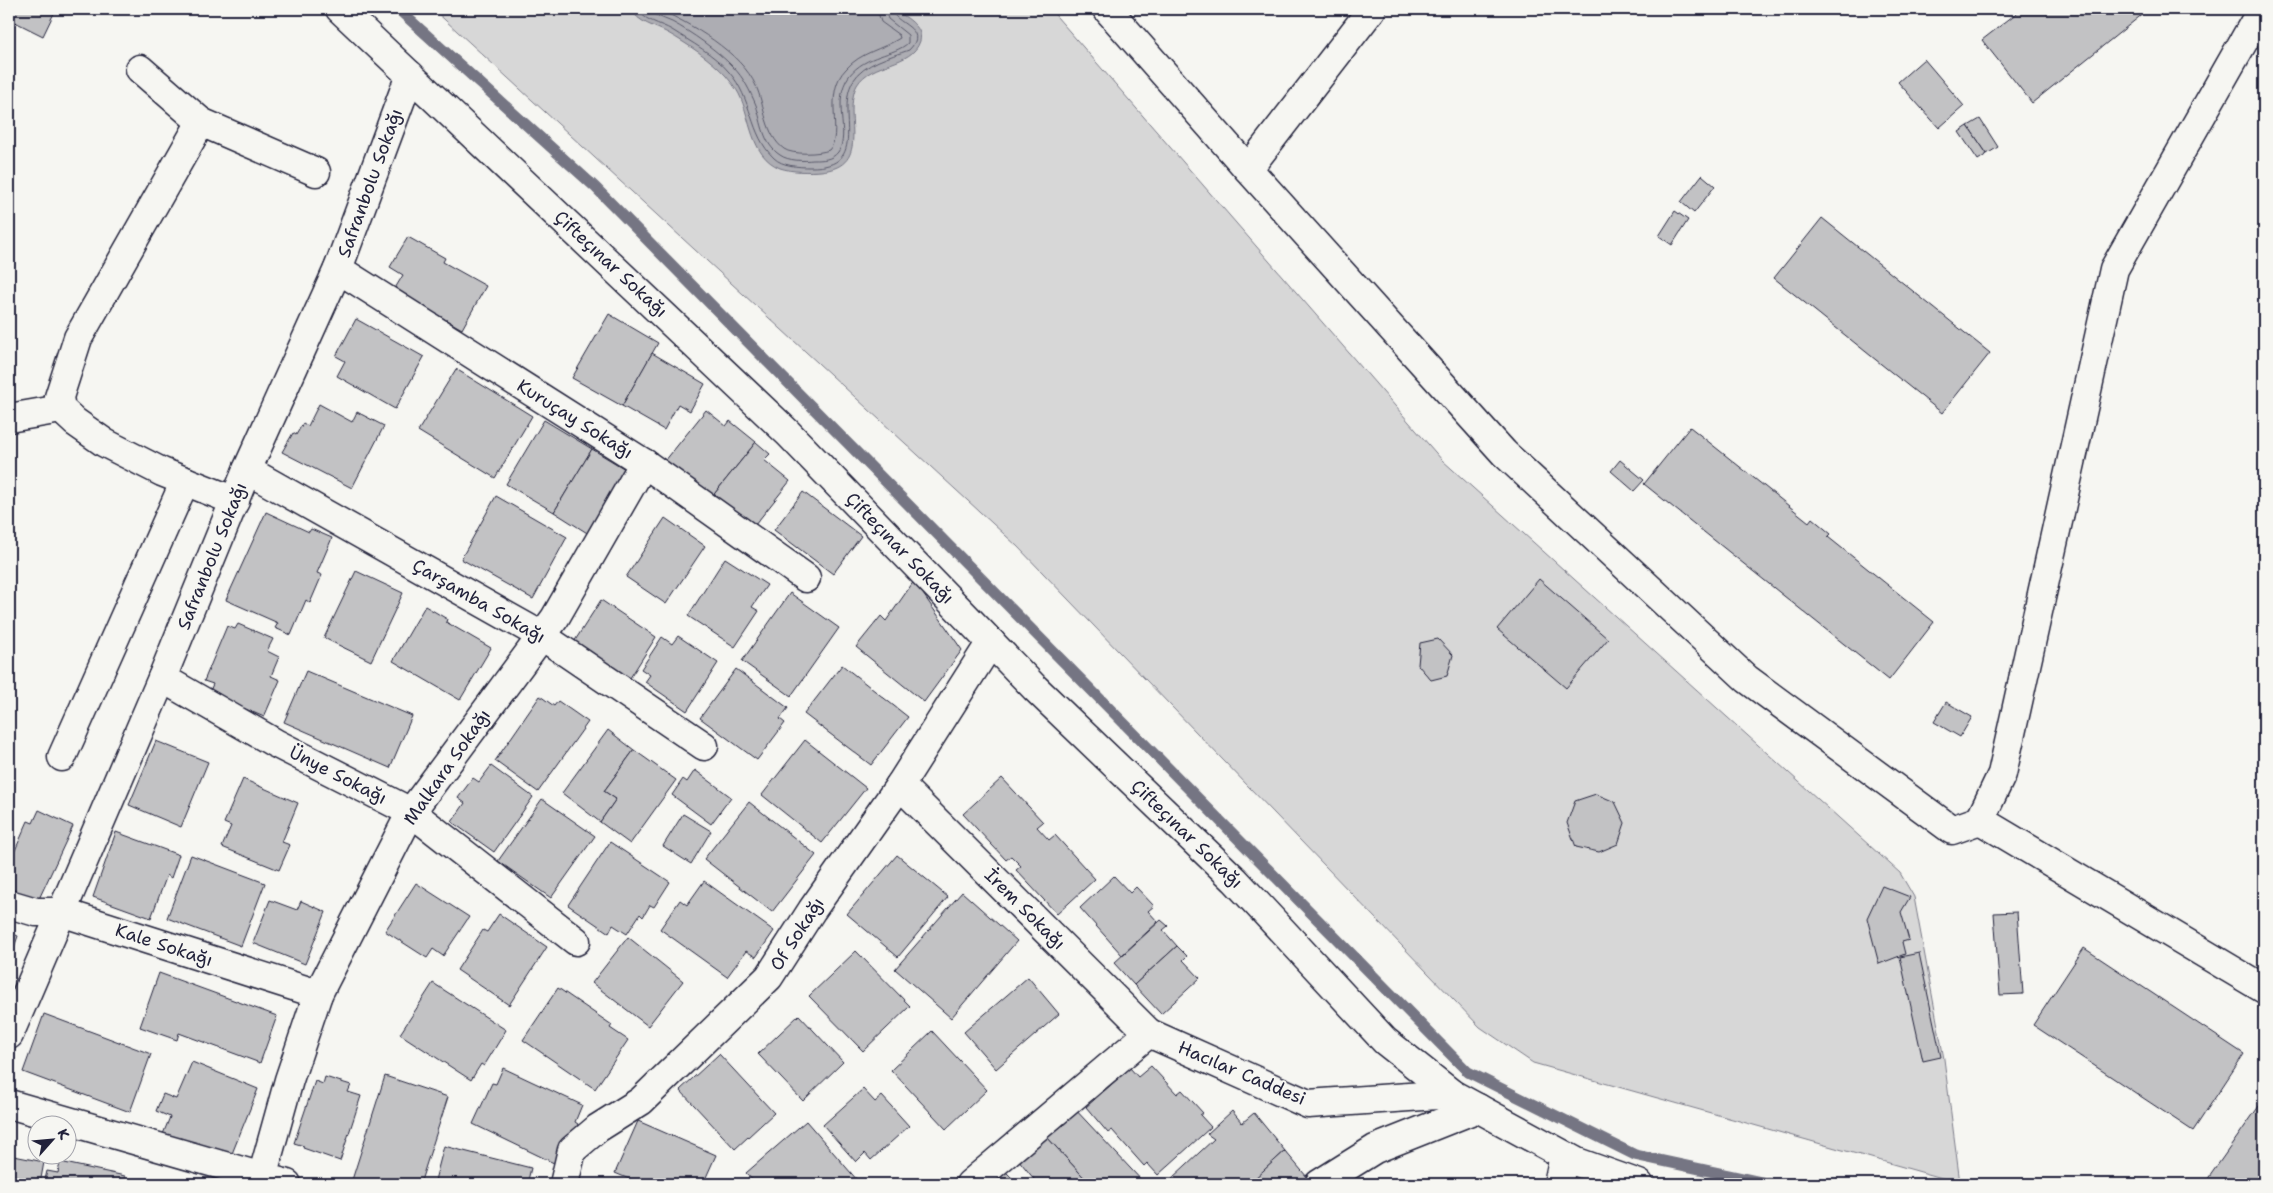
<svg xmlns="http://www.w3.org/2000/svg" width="2273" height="1193" viewBox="0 0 2273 1193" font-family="'Shantell Sans',sans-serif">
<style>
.green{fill:#d7d7d7;stroke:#7c7c89}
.water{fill:#adadb3;stroke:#757583}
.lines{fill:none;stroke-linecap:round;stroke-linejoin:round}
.shore{stroke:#5a5a6b;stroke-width:1}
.stream{stroke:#757583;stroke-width:11}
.building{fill:#c2c2c4;stroke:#22223b}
.minor-casing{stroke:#22223b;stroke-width:31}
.minor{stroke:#f6f6f2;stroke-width:28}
.labels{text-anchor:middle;stroke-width:4;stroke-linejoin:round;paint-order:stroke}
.street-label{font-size:18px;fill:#22223b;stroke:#f6f6f2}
</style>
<rect width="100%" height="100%" fill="#f6f6f2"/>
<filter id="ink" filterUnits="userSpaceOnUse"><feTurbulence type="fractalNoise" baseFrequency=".02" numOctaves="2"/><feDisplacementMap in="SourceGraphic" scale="10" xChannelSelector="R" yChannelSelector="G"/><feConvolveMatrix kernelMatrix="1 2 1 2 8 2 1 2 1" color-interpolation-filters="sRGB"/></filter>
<g filter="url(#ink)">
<!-- green -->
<polygon class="green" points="433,9 1050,9 1442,460 1900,873 1914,897 1944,1059 1960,1183 1533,1063 1480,1027 1017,546"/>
<!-- water -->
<path class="water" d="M 631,9 L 893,9 C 904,16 924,26 920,41 C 912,67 871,61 857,85 C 841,115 874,166 821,171 C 809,172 792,172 780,168 C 750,156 751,118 739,94 C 736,88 730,81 726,76 C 711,59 687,44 668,33 C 655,26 638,23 631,9 Z"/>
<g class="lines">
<!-- shore -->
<g class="shore">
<path d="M 637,9 C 644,21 660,23 672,30 C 691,42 715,55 729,72 C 753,99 749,134 774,158 C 782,166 799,167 810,167 C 872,168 834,113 853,81 C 864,63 890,57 909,50 C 931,28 893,24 891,9"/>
<path d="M 645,9 C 654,15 662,18 672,22 C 691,32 718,51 733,67 C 744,78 750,91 756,105 C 762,123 763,144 780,155 C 788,161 804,161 813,160 C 822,160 832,160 838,152 C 851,134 831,101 849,76 C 866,54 894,56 908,43 L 908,35 L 888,19 L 885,9"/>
<path d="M 658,9 C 691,24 741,52 756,86 C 765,106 765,135 784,149 C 792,155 820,154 829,150 C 844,135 822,93 846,69 C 861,52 881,50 900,38 L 899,35 L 881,22 L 877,9"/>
</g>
<!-- stream -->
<polyline class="stream" points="398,9 595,187 1468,1072 1635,1155 1770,1184"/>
</g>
<!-- building -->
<g class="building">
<polygon points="9,9 56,9 43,36 9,19"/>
<polygon points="2022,9 2149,9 2032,103 1982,40"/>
<polygon points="1924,59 1964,106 1939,128 1898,82"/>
<polygon points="1980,119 1998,147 1987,154 1968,126"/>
<polygon points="1968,126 1987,154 1978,160 1959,132"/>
<polygon points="1702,175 1715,186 1694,213 1681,202"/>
<polygon points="1675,211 1688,220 1672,245 1659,236"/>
<polygon points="1822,218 1990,353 1942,413 1774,278"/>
<polygon points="408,237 445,258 443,262 486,286 462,329 394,290 403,275 390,267"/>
<polygon points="609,314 658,343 622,406 572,378"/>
<polygon points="356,319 424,357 395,409 337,376 345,361 336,356"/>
<polygon points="652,353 705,384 690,411 678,404 664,430 622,406"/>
<polygon points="456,369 532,416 495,478 418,431"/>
<polygon points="319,404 352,422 357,412 384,426 352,488 282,452 293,433 296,435 303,423 308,426"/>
<polygon points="706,410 726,426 730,421 756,442 711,498 665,461"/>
<polygon points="544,420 592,449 554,512 506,484"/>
<polygon points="1690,427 1809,522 1812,518 1831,534 1828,537 1934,622 1889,680 1644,484"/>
<polygon points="756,442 770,454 764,460 790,481 751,530 711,498"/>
<polygon points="592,449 630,472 592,536 554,512"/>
<polygon points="1620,460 1644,480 1634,491 1611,471"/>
<polygon points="803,492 861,536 833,574 774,530"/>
<polygon points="496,496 567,537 533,599 461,559"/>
<polygon points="266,512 309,532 311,529 332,538 317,573 322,575 310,603 306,600 291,635 275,628 278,623 226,600"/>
<polygon points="665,518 705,546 666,604 626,577"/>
<polygon points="725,558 767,585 752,607 759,611 735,647 688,616"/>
<polygon points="356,571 403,593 371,661 324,638"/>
<polygon points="1539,579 1608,639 1566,688 1497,629"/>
<polygon points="914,581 962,650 924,702 856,647 881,616 886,621"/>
<polygon points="790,593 839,628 791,696 742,661"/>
<polygon points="601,600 656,637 630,678 574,642"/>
<polygon points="425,606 447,619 446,622 491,648 460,700 393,661"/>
<polygon points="238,624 273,639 267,651 279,657 271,676 280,680 264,717 209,693 213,684 204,681 227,626 235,629"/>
<polygon points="678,636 718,663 687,711 645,682 650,675 641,669 662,637 672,644"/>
<polygon points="1438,639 1453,655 1447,676 1431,680 1418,665 1420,643"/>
<polygon points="842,665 908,717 871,765 804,714"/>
<polygon points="736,669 788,708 780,719 785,723 757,760 700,718"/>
<polygon points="306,671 412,716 390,768 284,722"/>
<polygon points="540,696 554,706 558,701 588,722 538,792 495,761"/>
<polygon points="1946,702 1972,717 1960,737 1934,722"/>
<polygon points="608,730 634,750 604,791 616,799 600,822 562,793"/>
<polygon points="805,740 866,788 822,843 762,795"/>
<polygon points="156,741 208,762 181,827 129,805"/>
<polygon points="634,750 676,780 630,844 600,822 616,799 604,791"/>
<polygon points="491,766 533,797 494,852 452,822 465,803 458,798 473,778 479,782"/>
<polygon points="695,770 731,797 711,824 672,795 683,779 687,782"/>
<polygon points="1002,778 1043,822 1037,827 1049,840 1055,835 1095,879 1057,914 1016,870 1021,866 1011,856 1006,860 963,814"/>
<polygon points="243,779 298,803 282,842 290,845 279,870 222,847 231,826 224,823"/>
<polygon points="1596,794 1615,802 1625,823 1618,844 1599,852 1576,847 1567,823 1575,801"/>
<polygon points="542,799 595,836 551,898 498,861"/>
<polygon points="749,802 816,855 772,912 704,859"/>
<polygon points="39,810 73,826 38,901 9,888 9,864 28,821 33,823"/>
<polygon points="683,814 711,831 691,864 663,846"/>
<polygon points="116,832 179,855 171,878 167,875 151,918 93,897"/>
<polygon points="610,842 670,882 654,907 650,905 643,917 640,914 627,934 613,925 609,933 568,905"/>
<polygon points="191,855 265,883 241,946 167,918"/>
<polygon points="897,855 948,897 898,957 847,914"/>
<polygon points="1114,876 1130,893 1136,887 1154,906 1148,911 1158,922 1122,955 1080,908"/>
<polygon points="704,881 774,931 756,957 746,951 727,977 660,929 680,900 687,905"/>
<polygon points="416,883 469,917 443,956 433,949 427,958 385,931"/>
<polygon points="1882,886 1910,897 1901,912 1909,940 1902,942 1905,954 1879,964 1867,918"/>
<polygon points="962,892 1017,941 951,1018 895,969"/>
<polygon points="270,900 297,910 301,901 326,912 305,964 253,943"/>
<polygon points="2017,912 2023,994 2000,995 1994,913"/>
<polygon points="499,914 547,947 509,1005 457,970 483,930 487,932"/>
<polygon points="1161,920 1168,926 1163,930 1177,946 1134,985 1114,963"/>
<polygon points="9,932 18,936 9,962"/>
<polygon points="628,937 683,981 648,1026 592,983"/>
<polygon points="1177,946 1187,956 1183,960 1200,978 1161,1014 1134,985"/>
<polygon points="2084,948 2244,1054 2193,1131 2033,1025"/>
<polygon points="856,951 910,1006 863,1051 809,996"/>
<polygon points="1919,953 1941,1057 1923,1061 1900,957"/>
<polygon points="159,973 277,1016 260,1063 179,1033 177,1040 140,1027"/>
<polygon points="1028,977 1059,1014 996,1069 964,1032"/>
<polygon points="433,983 506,1030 484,1066 481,1064 471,1080 400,1034"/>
<polygon points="558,988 612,1025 610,1028 628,1040 595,1089 523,1040"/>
<polygon points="44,1014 151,1054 130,1112 23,1072"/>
<polygon points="799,1015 843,1062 803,1101 758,1054"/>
<polygon points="932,1031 987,1090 946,1129 891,1070"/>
<polygon points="719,1054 774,1113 735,1149 680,1090"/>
<polygon points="192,1062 258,1089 227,1166 161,1139 170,1117 156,1111 163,1094 176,1099"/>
<polygon points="1151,1066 1177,1094 1182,1090 1203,1113 1200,1115 1211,1127 1158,1175 1147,1163 1144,1166 1112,1130 1108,1133 1086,1107 1130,1068 1138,1077"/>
<polygon points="503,1068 582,1105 575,1122 578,1124 558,1165 473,1124 492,1083 496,1084"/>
<polygon points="385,1076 448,1097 420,1184 364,1184 352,1180"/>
<polygon points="325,1077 351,1085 348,1092 361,1096 340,1161 303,1148 304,1146 294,1143 315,1081 323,1084"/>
<polygon points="863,1089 875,1102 882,1096 909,1126 871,1160 865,1153 856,1162 823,1125"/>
<polygon points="2264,1099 2264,1184 2213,1184 2207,1180"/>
<polygon points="1073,1107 1145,1184 1090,1184 1045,1135"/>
<polygon points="1232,1111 1242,1123 1254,1113 1285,1151 1249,1184 1177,1184 1172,1178 1214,1139 1207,1134"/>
<polygon points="638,1121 716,1155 703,1184 641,1184 615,1173"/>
<polygon points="806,1121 858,1181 854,1184 756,1184 746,1173"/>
<polygon points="1045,1135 1090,1184 1038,1184 1018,1159"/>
<polygon points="444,1146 531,1168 527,1184 434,1184"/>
<polygon points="1285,1151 1307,1177 1296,1184 1257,1184 1253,1180"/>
<polygon points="9,1155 44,1162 40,1184 9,1184"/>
<polygon points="60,1162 125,1176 124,1184 127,1184 44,1184 47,1171 58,1173"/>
<polygon points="1005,1171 1018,1184 991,1184"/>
</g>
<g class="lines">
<defs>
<g id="minor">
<polyline points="340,9 788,433 1035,688 1235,880 1385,1041 1452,1094 1577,1162 1639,1184"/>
<polyline points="1107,9 1248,169 1504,453 1747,679 1952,830 1980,820 2002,774 2114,269 2262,9"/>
<polyline points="140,69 201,122 316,172"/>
<polyline points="201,122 78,338 59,397 61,409 75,422 105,443 162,472 235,501"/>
<polyline points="1248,169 1372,9"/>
<polyline points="338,269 644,463 806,578"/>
<polyline points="9,418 61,409"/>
<polyline points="247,470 542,636 704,746"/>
<polyline points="162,678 275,743 411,812 576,941"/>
<polyline points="62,757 185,481"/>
<polyline points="900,785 1149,1033"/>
<polyline points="1980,820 2264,989"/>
<polyline points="9,904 36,912 61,912 318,994"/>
<polyline points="9,1035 162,678 247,470 338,269 410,75"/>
<polyline points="9,1104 287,1184"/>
<polyline points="262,1177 289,1080 318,994 411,812 555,618 644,463"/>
<polyline points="564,1184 572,1150 598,1128 641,1101 769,977 812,910 900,785 991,642"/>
<polyline points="970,1184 1149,1033 1308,1104 1452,1094"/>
<polyline points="1319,1184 1375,1149 1478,1108"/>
<polyline points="1558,1184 1564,1156"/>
</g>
</defs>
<!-- minor casing -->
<use href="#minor" class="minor-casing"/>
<!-- minor -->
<use href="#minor" class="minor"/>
</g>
</g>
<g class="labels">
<!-- street labels -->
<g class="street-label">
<text transform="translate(370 183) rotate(-70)" y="6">Safranbolu Sokağı</text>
<text transform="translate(611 264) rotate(43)" y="6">Çifteçınar Sokağı</text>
<text transform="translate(575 419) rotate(32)" y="6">Kuruçay Sokağı</text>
<text transform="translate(900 548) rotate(46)" y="6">Çifteçınar Sokağı</text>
<text transform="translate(212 556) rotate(-68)" y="6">Safranbolu Sokağı</text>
<text transform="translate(479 601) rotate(30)" y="6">Çarşamba Sokağı</text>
<text transform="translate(447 767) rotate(-55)" y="6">Malkara Sokağı</text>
<text transform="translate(338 775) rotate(27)" y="6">Ünye Sokağı</text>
<text transform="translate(1187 834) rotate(44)" y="6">Çifteçınar Sokağı</text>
<text transform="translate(1025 909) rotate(45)" y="6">İrem Sokağı</text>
<text transform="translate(797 934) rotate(-57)" y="6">Of Sokağı</text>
<text transform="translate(164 945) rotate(18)" y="6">Kale Sokağı</text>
<text transform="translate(1242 1073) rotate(23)" y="6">Hacılar Caddesi</text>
</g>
</g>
<!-- margin -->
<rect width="2273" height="1193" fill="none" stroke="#f6f6f2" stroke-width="30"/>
<rect x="15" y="15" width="2243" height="1163" fill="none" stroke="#22223b" stroke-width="2" filter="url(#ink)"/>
<!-- north arrow -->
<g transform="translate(52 1140) rotate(63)"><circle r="24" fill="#f6f6f2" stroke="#a1a1a9"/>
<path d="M0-4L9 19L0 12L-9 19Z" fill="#22223b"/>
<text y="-8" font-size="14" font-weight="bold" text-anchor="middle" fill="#22223b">K</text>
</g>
</svg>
